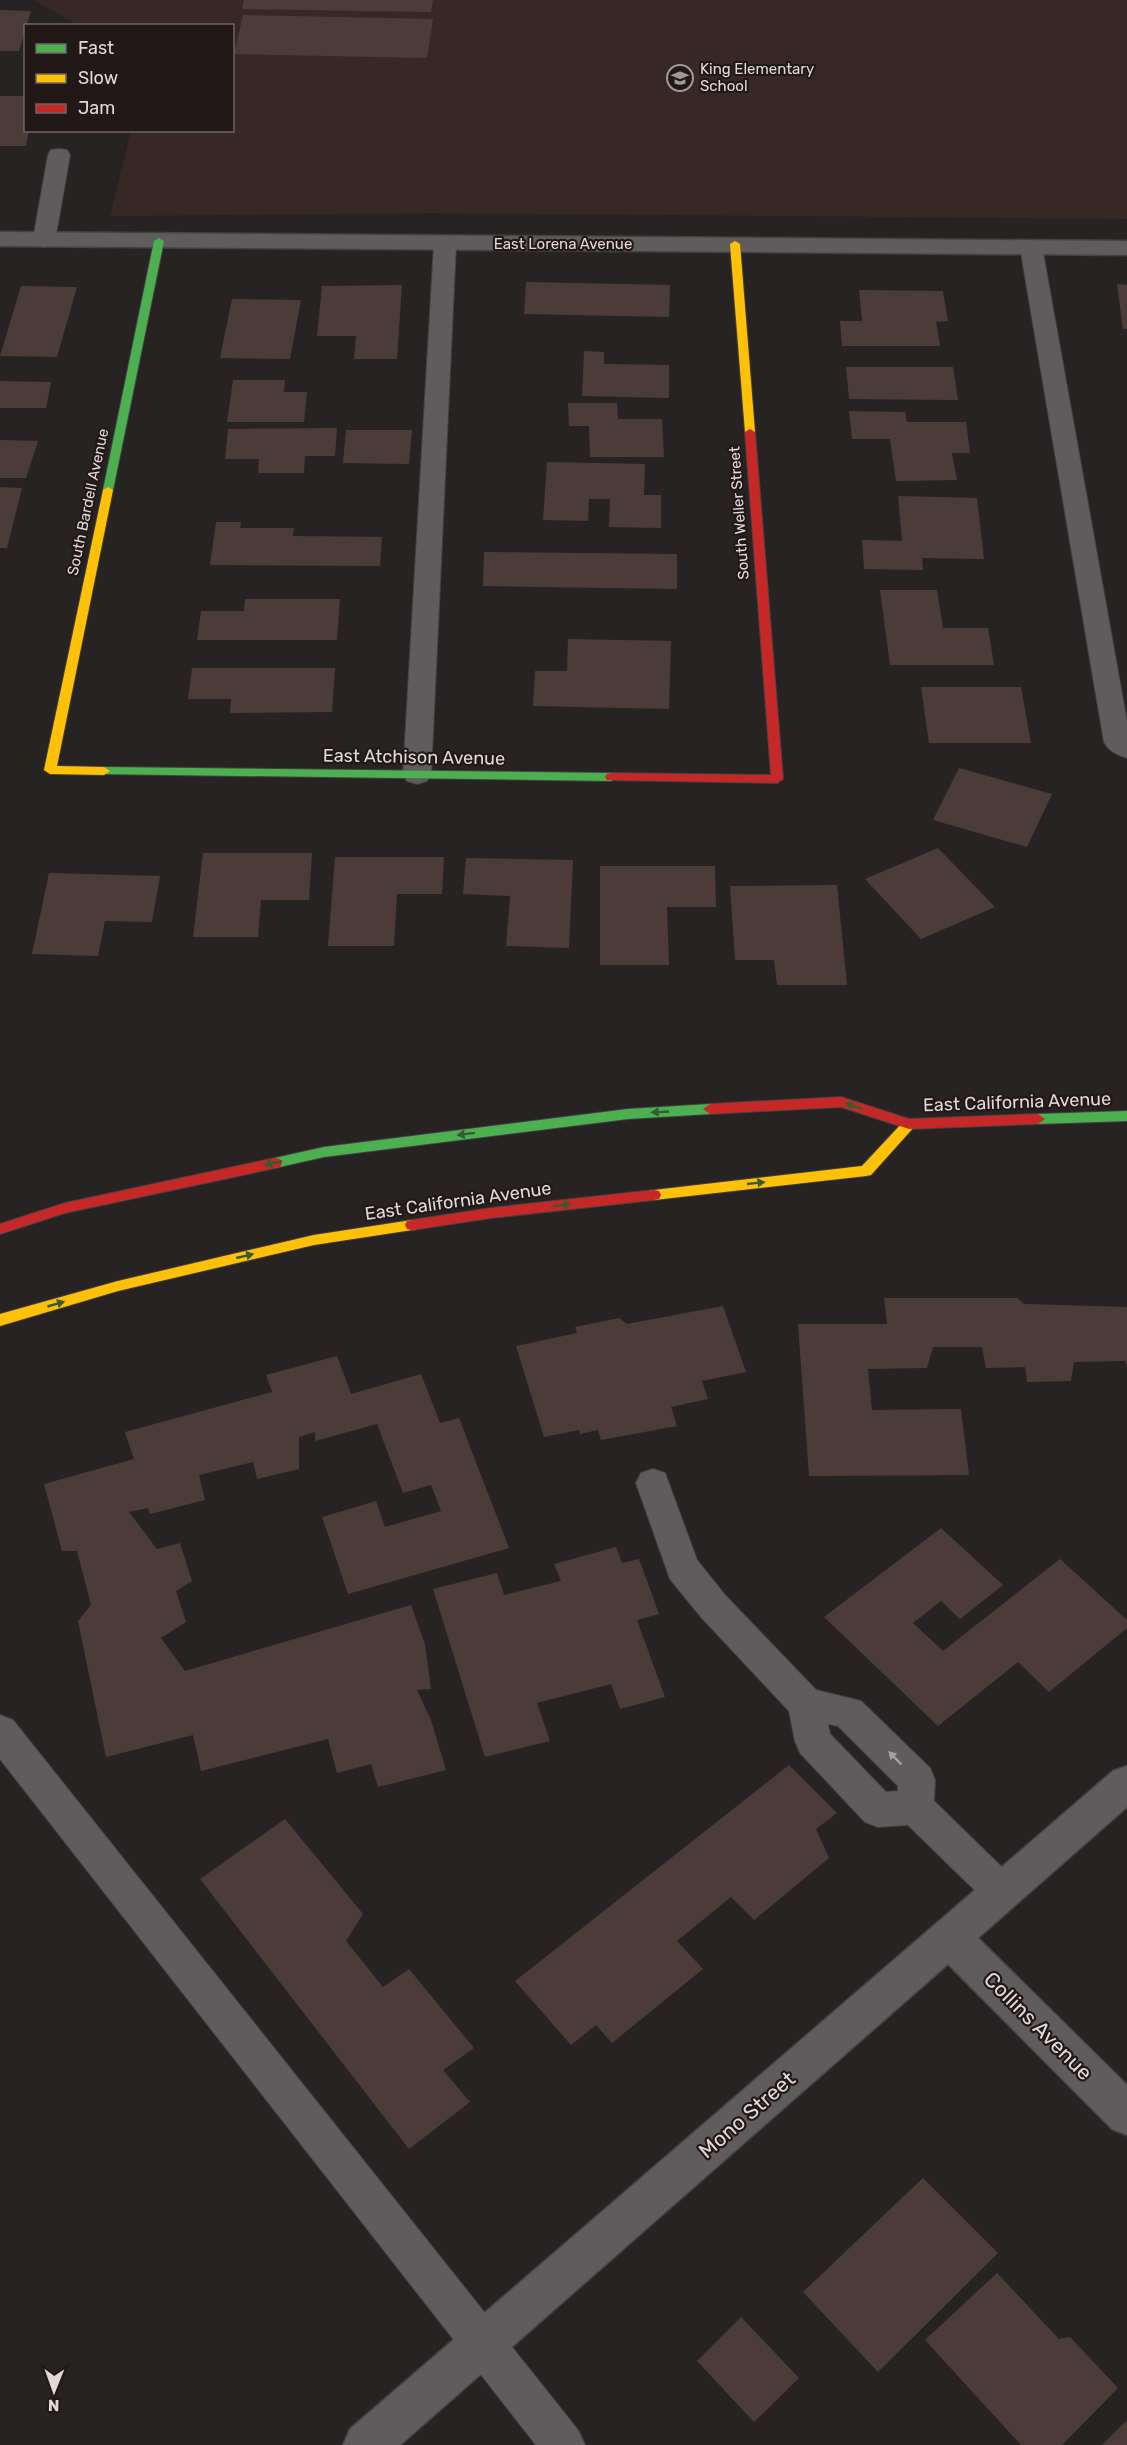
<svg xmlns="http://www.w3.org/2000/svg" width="1127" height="2445" viewBox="0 0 1127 2445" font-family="Rubik,sans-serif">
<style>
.built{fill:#372826}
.building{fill:#4c3c39}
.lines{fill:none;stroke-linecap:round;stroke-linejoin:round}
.lane-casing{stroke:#454141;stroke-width:2}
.street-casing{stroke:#454141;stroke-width:3}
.fast-casing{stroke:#454141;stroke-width:2}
.slow-casing{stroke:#454141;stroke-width:2}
.jam-casing{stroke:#454141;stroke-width:2}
.lane{fill:#5e5c5c;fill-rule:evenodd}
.street{fill:#5e5c5c;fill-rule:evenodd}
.fast{fill:#4caf50;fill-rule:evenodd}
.slow{fill:#ffc107;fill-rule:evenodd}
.jam{fill:#c62828;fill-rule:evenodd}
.oneway{fill:#345c31}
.oneway2{fill:#a6a1a0}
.labels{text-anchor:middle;stroke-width:4.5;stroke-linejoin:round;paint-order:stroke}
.far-poi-label{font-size:15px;fill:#e0d9d8;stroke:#211817;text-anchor:start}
.far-street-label{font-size:15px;fill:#e0d9d8;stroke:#211817}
.street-label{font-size:18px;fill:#e0d9d8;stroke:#211817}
.near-street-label{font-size:21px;fill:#e0d9d8;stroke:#211817}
</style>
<rect width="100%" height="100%" fill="#282323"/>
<!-- built -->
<polygon class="built" points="34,0 1127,0 1127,219 433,213 110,216 131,131 232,130 232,26 77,25"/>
<!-- building -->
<g class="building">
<polygon points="244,0 433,0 431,12 242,9"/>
<polygon points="0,10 31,11 19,51 0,51"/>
<polygon points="243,15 433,19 427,58 234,54"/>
<polygon points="0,96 26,96 26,130 29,130 26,146 0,146"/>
<polygon points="526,282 670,285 669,317 524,314"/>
<polygon points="1117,284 1127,285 1127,329 1123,329"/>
<polygon points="402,285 397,359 354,359 356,336 317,336 322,286"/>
<polygon points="21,286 77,287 57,357 0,356"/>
<polygon points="859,290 943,291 948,321 936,322 940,346 842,346 840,321 862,321"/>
<polygon points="232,299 301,300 290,359 220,358"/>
<polygon points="584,351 604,352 604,364 669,365 669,398 582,396"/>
<polygon points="846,367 953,367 958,400 849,399"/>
<polygon points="233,380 285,380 284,392 307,392 304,422 227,422"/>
<polygon points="0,381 51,382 46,408 0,408"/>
<polygon points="568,403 617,403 618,419 662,419 664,457 590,457 589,426 569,426"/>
<polygon points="849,411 905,412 907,422 966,422 970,453 952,453 957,480 896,481 890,439 852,439"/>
<polygon points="337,428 335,456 305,456 304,473 258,473 259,459 225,459 228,429"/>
<polygon points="346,430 412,430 409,464 343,463"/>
<polygon points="0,440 38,441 26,478 0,478"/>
<polygon points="547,462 645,464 644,495 661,495 661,528 609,527 610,499 589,499 588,521 543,520"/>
<polygon points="0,487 22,488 7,548 0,548"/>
<polygon points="898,496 977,498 984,559 922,558 923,570 864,569 862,540 902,541"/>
<polygon points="216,522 241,522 240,528 294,528 293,536 382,537 380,566 210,565"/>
<polygon points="484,552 677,554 677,589 483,586"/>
<polygon points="880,590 937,590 943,628 988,628 994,665 890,665"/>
<polygon points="245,599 340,599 337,640 197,640 201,611 244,611"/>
<polygon points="568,639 671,641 669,709 533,706 535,671 567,671"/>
<polygon points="192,668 335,668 332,712 230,713 231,699 188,699"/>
<polygon points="921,687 1021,687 1031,743 929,743"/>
<polygon points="959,768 1052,794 1027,847 933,820"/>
<polygon points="938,848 995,907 921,939 865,879"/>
<polygon points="203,853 312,853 309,900 261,900 258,937 193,937"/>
<polygon points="335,857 444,857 442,894 397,894 394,946 328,946"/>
<polygon points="466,858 573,860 569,948 506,946 510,896 463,894"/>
<polygon points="600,866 715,866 716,907 667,907 669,965 600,965"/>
<polygon points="49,873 160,876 152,922 105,921 98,956 32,954"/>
<polygon points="837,885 847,985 777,985 774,960 735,960 730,886"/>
<polygon points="884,1298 1017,1298 1024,1304 1127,1307 1127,1367 1125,1361 1074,1362 1071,1381 1027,1382 1025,1367 986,1368 982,1347 933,1347 927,1368 868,1369 872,1410 961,1409 969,1475 809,1476 798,1324 887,1324"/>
<polygon points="723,1306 746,1372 702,1381 708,1399 671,1407 677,1426 601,1440 598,1430 580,1434 579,1430 544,1437 516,1346 577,1333 575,1327 619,1318 627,1324"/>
<polygon points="337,1356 351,1394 421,1374 440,1423 459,1418 509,1548 348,1594 322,1517 376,1501 385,1527 441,1511 431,1485 403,1493 377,1424 315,1441 315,1432 299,1437 299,1469 257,1479 253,1462 199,1475 205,1500 150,1514 148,1508 129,1512 157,1549 180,1543 192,1581 176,1591 186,1622 161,1638 185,1671 411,1605 425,1644 431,1689 417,1690 431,1720 446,1770 378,1787 371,1764 337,1773 328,1739 201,1771 193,1735 106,1757 78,1621 91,1605 77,1551 62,1551 44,1484 134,1459 125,1432 272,1392 266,1375"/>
<polygon points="941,1528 1003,1585 960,1619 941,1601 913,1623 943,1651 1060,1559 1127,1620 1127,1628 1049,1692 1018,1662 938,1726 824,1617"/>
<polygon points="616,1547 622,1563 639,1559 659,1614 637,1620 665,1697 620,1709 611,1684 537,1703 550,1741 485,1757 433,1589 497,1573 504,1595 561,1581 554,1564"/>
<polygon points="789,1765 837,1813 816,1829 829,1858 754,1920 731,1897 677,1941 703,1969 612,2043 596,2025 571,2045 515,1981"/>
<polygon points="285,1819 363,1914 346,1941 383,1987 409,1969 474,2048 443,2070 470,2102 409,2149 200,1879"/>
<polygon points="923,2178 998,2253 878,2372 803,2292"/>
<polygon points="997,2273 1059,2339 1070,2337 1118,2388 1062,2445 1021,2445 925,2340"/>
<polygon points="741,2317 799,2378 754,2422 697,2361"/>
<polygon points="1127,2420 1127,2445 1102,2445"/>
</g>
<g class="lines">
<defs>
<g id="lane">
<polygon points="59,149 67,150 70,155 55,240 52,245 44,247 36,245 33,240 48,155 51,150"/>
<polygon points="445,237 453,239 456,244 431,775 427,781 417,784 407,781 403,775 434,244 437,239"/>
<path d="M 1031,240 L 1039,242 L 1042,247 L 1127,722 L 1127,758 C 1117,755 1109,751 1104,742 L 1020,247 L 1023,242 Z"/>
<path d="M 653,1469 L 665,1473 L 697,1560 L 725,1595 L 816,1690 L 861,1701 L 930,1768 L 935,1780 L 934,1801 L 1015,1880 L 1021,1892 L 1015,1904 L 1002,1910 L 989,1904 L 908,1825 L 878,1827 L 865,1822 L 800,1753 L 795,1741 L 789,1711 L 701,1617 L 670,1579 L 636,1483 L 641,1473 ZM 828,1724 L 838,1726 L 898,1786 L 898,1791 L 886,1792 L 830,1734 Z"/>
<polygon points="0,1715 13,1720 578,2430 585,2445 536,2445 0,1759"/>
</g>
<g id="street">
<polygon points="0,232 1127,241 1127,255 0,246"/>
<polygon points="1127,1766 1127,1807 978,1938 1127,2085 1127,2135 1112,2129 948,1964 400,2445 343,2445 350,2429 1113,1771"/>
</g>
<g id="fast">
<polygon points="159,238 164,241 113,490 108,493 103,490 154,241"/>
<polygon points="104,767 611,773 617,777 611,781 100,774 98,771"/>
<polygon points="710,1104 717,1109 710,1114 628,1119 324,1157 275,1168 268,1163 275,1158 324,1147 628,1109"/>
<polygon points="1127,1111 1127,1121 1038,1124 1031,1119 1038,1114"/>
</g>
<g id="slow">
<polygon points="735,241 740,244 755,432 750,435 745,432 730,244"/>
<polygon points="108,487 113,490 57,766 104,767 110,771 104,775 50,774 44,770 103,490"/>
<polygon points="909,1119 914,1121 916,1124 914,1127 871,1175 866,1176 654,1200 649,1199 647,1195 649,1191 654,1190 862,1166 904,1121"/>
<polygon points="412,1220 417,1221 419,1225 417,1229 412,1230 314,1245 118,1291 0,1326 0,1314 118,1281 314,1235"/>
</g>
<g id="jam">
<polygon points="750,429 755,432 783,779 777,783 607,780 605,777 607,774 611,773 771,775 745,432"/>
<polygon points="841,1097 909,1119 1038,1114 1045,1119 1038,1124 909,1129 841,1107 710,1114 703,1109 710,1104"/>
<polygon points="275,1158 280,1159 282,1163 280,1167 65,1213 0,1234 0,1224 65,1203"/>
<polygon points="654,1190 659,1191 661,1195 659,1199 654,1200 491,1218 412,1230 407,1229 405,1225 407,1221 412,1220 491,1208"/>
</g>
</defs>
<!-- lane casing -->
<use href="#lane" class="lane-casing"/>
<!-- street casing -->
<use href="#street" class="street-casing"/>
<!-- fast casing -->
<use href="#fast" class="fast-casing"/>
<!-- slow casing -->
<use href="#slow" class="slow-casing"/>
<!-- jam casing -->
<use href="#jam" class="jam-casing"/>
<!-- lane -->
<use href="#lane" class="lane"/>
<!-- street -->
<use href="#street" class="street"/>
<!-- fast -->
<use href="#fast" class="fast"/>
<!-- slow -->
<use href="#slow" class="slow"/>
<!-- jam -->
<use href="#jam" class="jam"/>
</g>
<!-- one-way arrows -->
<defs><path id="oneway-solid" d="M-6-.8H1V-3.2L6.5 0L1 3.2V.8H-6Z" transform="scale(1.5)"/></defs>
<g class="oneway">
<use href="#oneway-solid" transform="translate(854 1106) rotate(-162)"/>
<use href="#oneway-solid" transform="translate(660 1112) rotate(177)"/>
<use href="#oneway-solid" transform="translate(466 1134) rotate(173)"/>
<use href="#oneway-solid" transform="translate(273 1163) rotate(168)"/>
<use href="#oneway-solid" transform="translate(756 1183) rotate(-6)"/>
<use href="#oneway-solid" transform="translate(562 1205) rotate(-6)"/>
<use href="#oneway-solid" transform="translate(245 1256) rotate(-13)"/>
<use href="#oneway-solid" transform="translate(56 1304) rotate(-16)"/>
</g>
<use class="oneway2" href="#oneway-solid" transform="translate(895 1758) rotate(-135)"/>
<!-- icons -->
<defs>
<symbol id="school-ring" viewBox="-11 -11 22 22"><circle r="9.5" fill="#211817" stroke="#a09999" stroke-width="1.5"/><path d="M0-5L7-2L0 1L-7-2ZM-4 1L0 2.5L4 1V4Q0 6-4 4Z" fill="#a09999"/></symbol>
</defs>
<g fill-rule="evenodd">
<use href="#school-ring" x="665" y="63" width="30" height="30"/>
</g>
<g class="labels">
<!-- far-poi labels -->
<g class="far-poi-label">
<text x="700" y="74">King Elementary<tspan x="700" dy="17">School</tspan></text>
</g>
<!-- far-street labels -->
<g class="far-street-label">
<text x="563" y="249">East Lorena Avenue</text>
<text transform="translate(88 502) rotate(-78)" y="5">South Bardell Avenue</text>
<text transform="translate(739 513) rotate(-94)" y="5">South Weller Street</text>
</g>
<!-- street labels -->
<g class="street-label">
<text transform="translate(414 757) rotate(1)" y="6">East Atchison Avenue</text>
<text transform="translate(1017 1102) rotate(-2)" y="6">East California Avenue</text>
<text transform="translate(458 1201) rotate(-8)" y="6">East California Avenue</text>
</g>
<!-- near-street labels -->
<g class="near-street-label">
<text transform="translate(1038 2026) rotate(45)" y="7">Collins Avenue</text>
<text transform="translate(747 2115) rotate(-41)" y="7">Mono Street</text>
</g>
</g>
<!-- legend -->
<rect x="24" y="24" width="210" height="108" fill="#211817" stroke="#6d6564" stroke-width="1.5"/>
<rect x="36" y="44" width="30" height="9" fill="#4caf50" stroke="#6d6564" stroke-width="1.5"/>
<text x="78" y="54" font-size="18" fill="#e0d9d8">Fast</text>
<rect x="36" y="74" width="30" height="9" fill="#ffc107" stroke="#6d6564" stroke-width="1.5"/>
<text x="78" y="84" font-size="18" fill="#e0d9d8">Slow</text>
<rect x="36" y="104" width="30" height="9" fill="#c62828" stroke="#6d6564" stroke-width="1.5"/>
<text x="78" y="114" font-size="18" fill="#e0d9d8">Jam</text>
<!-- north arrow -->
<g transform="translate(54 2391) rotate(181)" stroke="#211817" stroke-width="4.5" paint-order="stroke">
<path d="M0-4.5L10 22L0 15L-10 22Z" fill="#e0d9d8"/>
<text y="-9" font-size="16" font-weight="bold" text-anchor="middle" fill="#e0d9d8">N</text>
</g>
</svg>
